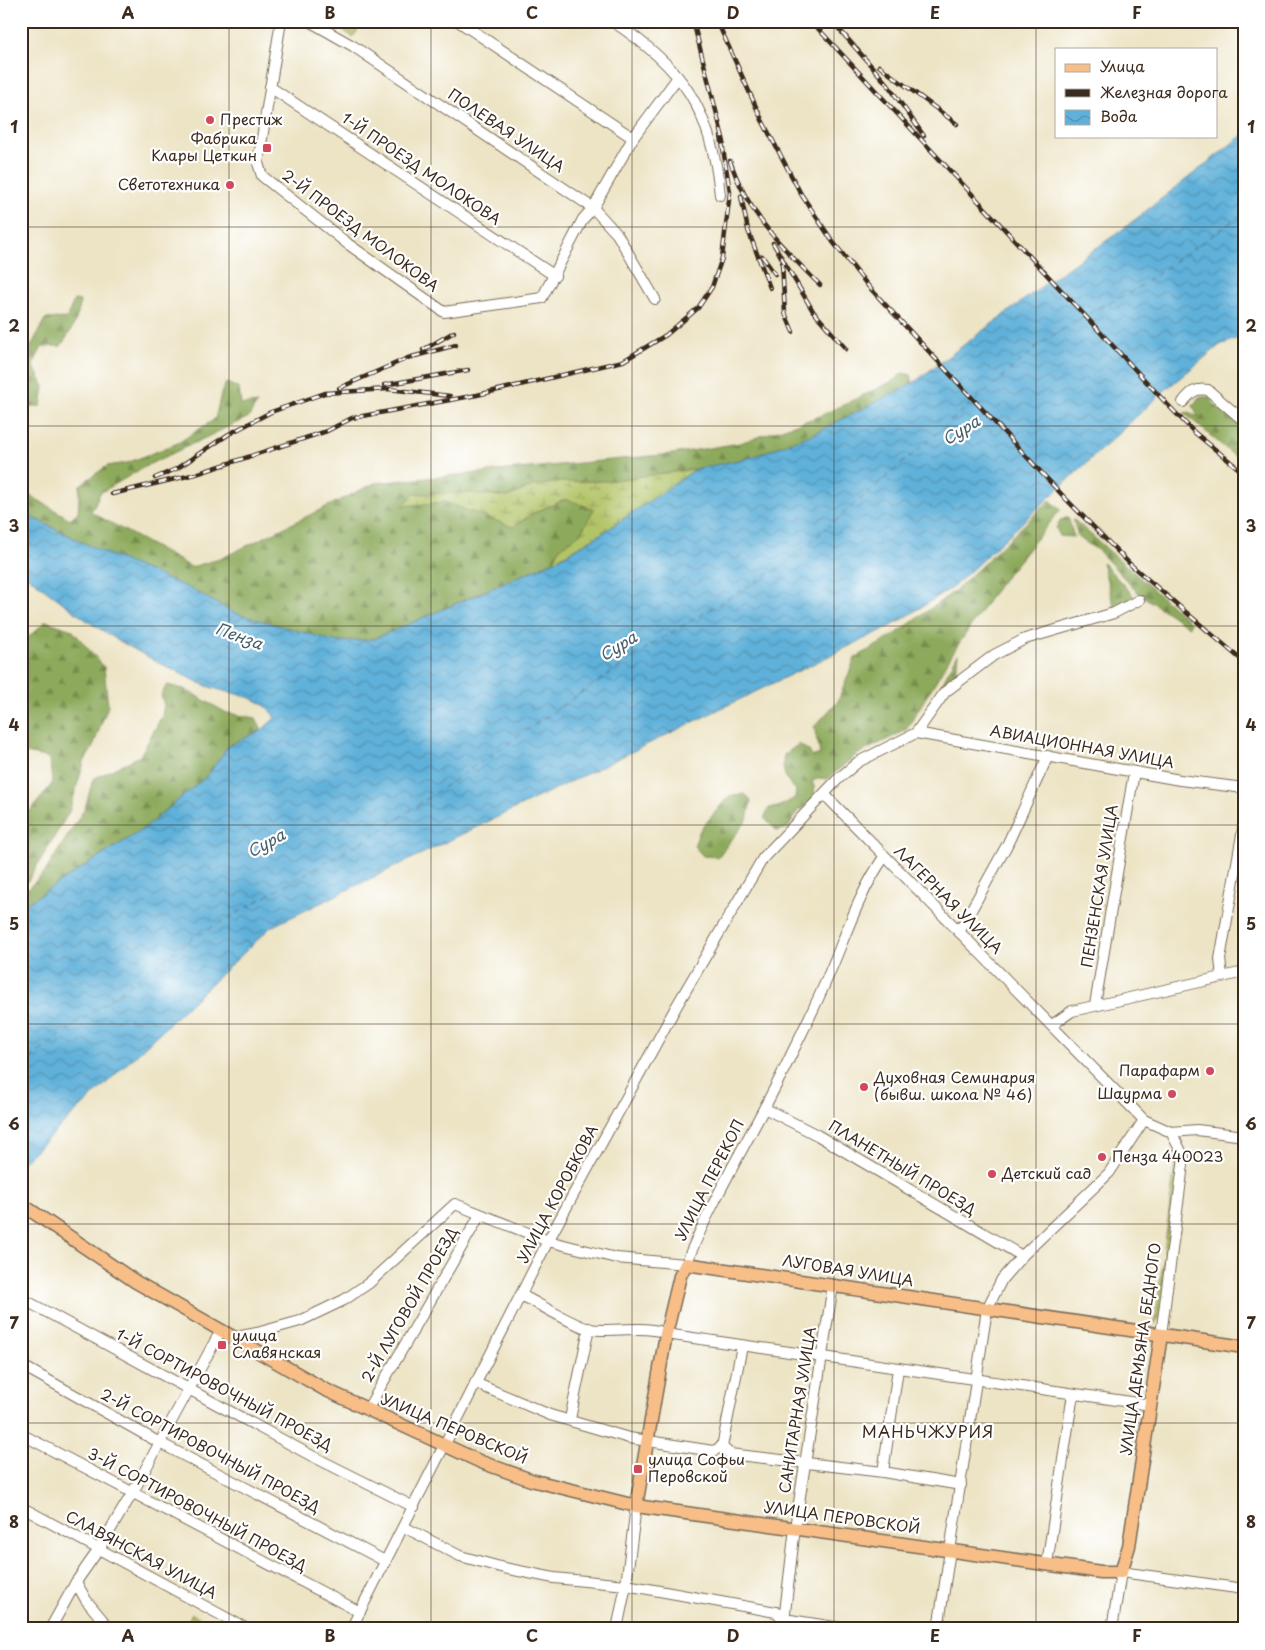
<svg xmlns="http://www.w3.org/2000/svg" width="1265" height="1650" viewBox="0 0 1265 1650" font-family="'Playpen Sans',sans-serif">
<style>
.grass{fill:url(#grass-dots);stroke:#767743}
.forest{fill:url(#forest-firs);stroke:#646a3d}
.wetland{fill:url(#wetland-marsh);stroke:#767743}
.park{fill:url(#park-crowns);stroke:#767743}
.water{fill:url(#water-waves);stroke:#4d6e7c}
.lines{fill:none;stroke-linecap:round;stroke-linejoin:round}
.ferry{stroke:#496069;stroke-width:1;stroke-dasharray:6 5;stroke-linecap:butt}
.minor-casing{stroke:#796b58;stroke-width:12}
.major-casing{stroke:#796b58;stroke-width:15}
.minor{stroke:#fff;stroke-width:10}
.major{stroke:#f7be88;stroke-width:12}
.rail-casing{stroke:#3b2a1e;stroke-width:4.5}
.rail{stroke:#fff;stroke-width:2.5;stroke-dasharray:8;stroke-linecap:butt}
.grid{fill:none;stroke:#3b2a1e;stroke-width:1;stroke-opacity:0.55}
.poi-dot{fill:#d1495b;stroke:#fff;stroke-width:2}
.labels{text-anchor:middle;stroke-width:4.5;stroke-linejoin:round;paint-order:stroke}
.poi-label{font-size:15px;fill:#3b2a1e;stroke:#fff;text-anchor:start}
.street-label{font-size:15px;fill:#3b2a1e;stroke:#fff}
.water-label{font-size:16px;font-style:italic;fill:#496069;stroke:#fff}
.neighbourhood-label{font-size:16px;letter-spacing:1px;fill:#3b2a1e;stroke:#fff}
.neatline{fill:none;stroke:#3b2a1e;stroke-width:2}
.grid-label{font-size:16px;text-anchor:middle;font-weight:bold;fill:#3b2a1e}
</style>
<defs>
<pattern id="grass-dots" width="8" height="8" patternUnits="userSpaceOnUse" patternTransform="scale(1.25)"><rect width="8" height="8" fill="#b2c468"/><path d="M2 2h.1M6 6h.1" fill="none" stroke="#929f55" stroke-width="1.8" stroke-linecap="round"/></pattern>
<pattern id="forest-firs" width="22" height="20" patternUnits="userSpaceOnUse" patternTransform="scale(1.25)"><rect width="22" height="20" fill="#8daa5c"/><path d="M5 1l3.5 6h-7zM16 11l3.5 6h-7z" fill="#748b4b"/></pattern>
<pattern id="wetland-marsh" width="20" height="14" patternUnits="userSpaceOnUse" patternTransform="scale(1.25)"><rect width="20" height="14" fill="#b2c468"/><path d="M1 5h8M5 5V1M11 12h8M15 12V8" fill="none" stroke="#929f55"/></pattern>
<pattern id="park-crowns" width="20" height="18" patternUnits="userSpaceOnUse" patternTransform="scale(1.25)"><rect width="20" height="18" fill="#b2c468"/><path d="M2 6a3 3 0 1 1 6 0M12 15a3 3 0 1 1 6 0" fill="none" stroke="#929f55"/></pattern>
<pattern id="water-waves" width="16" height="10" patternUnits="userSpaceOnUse" patternTransform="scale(1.25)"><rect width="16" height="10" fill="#5fb1da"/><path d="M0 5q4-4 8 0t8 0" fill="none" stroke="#5090b0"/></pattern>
</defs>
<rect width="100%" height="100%" fill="#fff"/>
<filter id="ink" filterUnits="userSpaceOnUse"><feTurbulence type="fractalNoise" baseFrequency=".02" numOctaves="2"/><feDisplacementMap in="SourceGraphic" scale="10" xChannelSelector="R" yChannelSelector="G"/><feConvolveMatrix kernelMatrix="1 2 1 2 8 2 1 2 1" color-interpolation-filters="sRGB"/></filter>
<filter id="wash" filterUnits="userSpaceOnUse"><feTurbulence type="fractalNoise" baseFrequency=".0096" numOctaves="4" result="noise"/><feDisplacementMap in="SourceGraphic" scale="20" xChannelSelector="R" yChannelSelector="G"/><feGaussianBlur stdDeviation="1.12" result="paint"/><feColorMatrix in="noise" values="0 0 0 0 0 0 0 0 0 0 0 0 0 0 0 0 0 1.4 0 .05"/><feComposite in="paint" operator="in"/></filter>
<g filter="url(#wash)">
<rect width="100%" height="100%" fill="#ede4c5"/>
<!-- grass -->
<polygon class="grass" points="1176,1156 1180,1160 1160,1318 1155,1324"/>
<!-- forest -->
<g class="forest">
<path d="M 74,300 L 80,301 C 79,319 71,331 61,346 L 42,347 L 33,365 L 44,387 L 41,406 L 25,407 L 21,405 L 21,361 L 23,362 L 45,319 L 67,318 Z"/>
<polygon points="902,373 911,375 913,383 811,435 749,458 696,469 607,481 562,482 533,486 508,497 469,493 404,506 445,502 513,527 533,513 567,499 594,509 581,534 559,549 554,561 374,639 338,642 234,613 191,589 92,547 33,518 21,509 21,490 70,519 78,512 80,485 107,466 127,463 178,443 215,419 221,394 226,383 239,388 241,405 257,403 249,417 150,464 100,493 91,512 191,567 220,559 375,483 672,454 740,443 820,416 895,380"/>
<polygon points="1199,397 1209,397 1217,407 1238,420 1238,426 1244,433 1244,464 1184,413 1189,412 1199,417 1193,406"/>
<path d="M 1050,500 L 1061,509 L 998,586 L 956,648 L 906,730 L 856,755 L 827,779 L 820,778 L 812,781 C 818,795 814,805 798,810 L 788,828 L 777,831 L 764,818 L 769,808 L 778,807 L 795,798 L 796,790 C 785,780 781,770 784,755 L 799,744 L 809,751 L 812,757 L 820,754 L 814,727 L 838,701 L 855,658 L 893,636 L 956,590 Z"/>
<polygon points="1068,517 1074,537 1060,536 1056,528 1061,520"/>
<polygon points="1073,519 1190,622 1189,627 1138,593 1099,551 1078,537"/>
<polygon points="1102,562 1133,595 1132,600 1119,608 1114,607"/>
<polygon points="46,621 72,630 104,667 108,706 92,749 84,762 69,812 28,881 21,883 21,817 32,809 52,784 50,758 21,752 21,644"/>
<polygon points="958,654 956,677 946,684 934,698"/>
<polygon points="167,685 184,689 227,713 256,718 262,730 228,746 208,775 146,827 21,907 21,895 45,872 85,808 93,779 140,756 162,716 164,705 161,695"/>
<polygon points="745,794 751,801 747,820 718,857 703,856 694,846 700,830 728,797"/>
</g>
<!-- wetland -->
<polygon class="wetland" points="696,469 601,534 554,561 559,549 581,533 594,509 566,499 533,513 513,527 445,502 403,506 414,494 469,493 508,497 533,486 562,482 607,481"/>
<!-- park -->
<g class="park">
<polygon points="350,21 361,25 353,37 344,31"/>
<polygon points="192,1614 200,1618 196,1626 187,1622"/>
</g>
<!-- water -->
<path class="water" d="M 1244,134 L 1244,336 L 1220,345 L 1164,391 L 953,587 L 895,624 L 271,927 L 21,1164 L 21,907 L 146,827 L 208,775 L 228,746 L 262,730 L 275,718 C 263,693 226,695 202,684 C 166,667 129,648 95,626 C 70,610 47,589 21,572 L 21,509 L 33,518 L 92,547 L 191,589 L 234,613 L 338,642 L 374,639 L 555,561 L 601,534 L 696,469 L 749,458 L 811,435 L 913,383 L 1049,281 L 1119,232 Z"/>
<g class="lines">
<!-- ferry -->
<polyline class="ferry" points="21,1065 193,938 377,833 651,645 785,564 1043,342 1084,316 1135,290 1244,213"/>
</g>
</g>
<g filter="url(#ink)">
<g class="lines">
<defs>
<g id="minor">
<polyline points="281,21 258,163 262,176 348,244 444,312 542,298 583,219 593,208 633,138 678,77"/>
<polyline points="309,21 353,46 593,208 617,234 655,299"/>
<polyline points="458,21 633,138"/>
<path d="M 612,21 C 683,67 712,110 720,195"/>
<polyline points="270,87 555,276"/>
<path d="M 1183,402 C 1191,392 1195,388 1208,390 L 1244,421"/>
<polyline points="916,733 1180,780 1244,788"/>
<polyline points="824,794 1144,1120 1171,1132 1197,1130 1244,1136"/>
<polyline points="959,932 1007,845 1048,756"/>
<polyline points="1222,976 1220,959 1244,823"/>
<polyline points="1095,1005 1134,772"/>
<polyline points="1052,1025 1072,1011 1244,972"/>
<polyline points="766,1109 817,1135 1022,1256"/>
<path d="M 521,1295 C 538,1303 574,1326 590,1329 C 611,1333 649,1324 666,1334 L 1151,1405"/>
<polyline points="21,1298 312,1456 414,1507"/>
<polyline points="1161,1335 1184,1157 1171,1132"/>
<path d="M 231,1338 L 257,1333 L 300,1321 L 344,1300 L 369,1283 L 455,1204 L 548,1241 L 616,1258 L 686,1264 C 715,1191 759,1124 792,1053 C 806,1025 820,996 832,967 C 848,929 860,892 884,857"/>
<polyline points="21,1365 160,1443 385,1561"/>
<polyline points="475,1383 550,1415 629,1438 713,1451 722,1447 730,1454 883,1472 961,1485"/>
<polyline points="367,1410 480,1215"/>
<polyline points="570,1419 589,1328"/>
<polyline points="21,1434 360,1612"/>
<polyline points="722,1447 742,1346"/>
<polyline points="883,1472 898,1369"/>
<polyline points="21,1507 247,1629"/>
<polyline points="404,1527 460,1556 504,1568 554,1578 626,1585 776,1612 784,1619 847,1629"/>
<polyline points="1047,1564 1073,1394"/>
<polyline points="76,1582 86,1600 110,1629"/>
<polyline points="50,1629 76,1582 99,1549 133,1492 220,1332"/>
<polyline points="351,1629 548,1241 676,1007 763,858 838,779 858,762 916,733 945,692 994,655 1025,639 1114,613 1139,600"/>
<polyline points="617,1629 626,1585 636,1506"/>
<polyline points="783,1629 795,1528 833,1285"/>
<polyline points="938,1629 987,1309 1002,1279 1022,1256 1109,1173 1144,1120"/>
<polyline points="1112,1629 1121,1572 1244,1589"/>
</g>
<g id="major">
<polyline points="21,1206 27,1208 136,1282 324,1389 481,1462 531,1480 636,1506 1101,1572 1121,1572 1129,1546 1161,1335"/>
<polyline points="636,1506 666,1334 680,1276 686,1264 1244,1347"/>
</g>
</defs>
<!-- minor casing -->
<use href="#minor" class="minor-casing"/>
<!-- major casing -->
<use href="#major" class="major-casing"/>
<!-- minor -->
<use href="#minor" class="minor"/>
<!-- major -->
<use href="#major" class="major"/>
<defs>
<g id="rail">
<polyline points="693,21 724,142"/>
<polyline points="717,21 762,120 801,194 833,242 869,287 1065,498 1131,565 1244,662"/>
<polyline points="811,21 1167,404 1194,432 1244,473"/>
<polyline points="832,21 888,85 924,136"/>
<polyline points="879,66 957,124"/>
<path d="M 730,161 C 749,216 780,245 820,285"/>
<polyline points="741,196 748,230 770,288"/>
<polyline points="773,243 813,311 846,349"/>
<polyline points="762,256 775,274"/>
<polyline points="782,263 785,313 793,332"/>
<polyline points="423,350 454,332"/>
<polyline points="384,385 468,370"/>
<polyline points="339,388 408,358 456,345"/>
<polyline points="155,478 176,469 229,434 271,412 325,393 388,389 450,396"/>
<polyline points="112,494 196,474 327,431 352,418 477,395 623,361 666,335 698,308 712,287 722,258 730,192 721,136"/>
</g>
</defs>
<!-- rail casing -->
<use href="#rail" class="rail-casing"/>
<!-- rail -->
<use href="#rail" class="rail"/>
</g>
</g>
<!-- grid -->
<path class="grid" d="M 229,21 L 229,1629M 431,21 L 431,1629M 632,21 L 632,1629M 834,21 L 834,1629M 1036,21 L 1036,1629M 21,227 L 1244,227M 21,426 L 1244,426M 21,626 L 1244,626M 21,825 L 1244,825M 21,1024 L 1244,1024M 21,1224 L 1244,1224M 21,1423 L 1244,1423"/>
<!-- markers -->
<g class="poi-dot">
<circle cx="210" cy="120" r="5"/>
<rect x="262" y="143" width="10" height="10" rx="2.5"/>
<circle cx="230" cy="185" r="5"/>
<circle cx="1210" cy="1071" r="5"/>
<circle cx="864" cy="1087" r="5"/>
<circle cx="1172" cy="1094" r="5"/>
<circle cx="1102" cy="1157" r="5"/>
<circle cx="992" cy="1174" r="5"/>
<rect x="217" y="1340" width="10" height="10" rx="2.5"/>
<rect x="633" y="1464" width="10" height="10" rx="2.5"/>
</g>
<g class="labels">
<!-- poi labels -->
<g class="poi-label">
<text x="220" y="125">Престиж</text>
<text x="257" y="144" text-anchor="end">Фабрика<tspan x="257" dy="17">Клары Цеткин</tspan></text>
<text x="220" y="190" text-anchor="end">Светотехника</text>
<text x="1200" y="1076" text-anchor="end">Парафарм</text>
<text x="874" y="1083">Духовная Семинария<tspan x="874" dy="17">(бывш. школа № 46)</tspan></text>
<text x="1162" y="1099" text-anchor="end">Шаурма</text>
<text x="1112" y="1162">Пенза 440023</text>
<text x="1002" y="1179">Детский сад</text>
<text x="232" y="1341">улица<tspan x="232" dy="17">Славянская</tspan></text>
<text x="648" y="1465">улица Софьи<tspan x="648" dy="17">Перовской</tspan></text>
</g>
<!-- street labels -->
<g class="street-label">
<text transform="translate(506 131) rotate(34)" y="5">ПОЛЕВАЯ УЛИЦА</text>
<text transform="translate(421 169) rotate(34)" y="5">1-Й ПРОЕЗД МОЛОКОВА</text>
<text transform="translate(360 231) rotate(37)" y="5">2-Й ПРОЕЗД МОЛОКОВА</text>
<text transform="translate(1082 747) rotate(10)" y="5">АВИАЦИОННАЯ УЛИЦА</text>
<text transform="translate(1100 886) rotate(-81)" y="5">ПЕНЗЕНСКАЯ УЛИЦА</text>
<text transform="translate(948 900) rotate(45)" y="5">ЛАГЕРНАЯ УЛИЦА</text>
<text transform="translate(902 1168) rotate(31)" y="5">ПЛАНЕТНЫЙ ПРОЕЗД</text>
<text transform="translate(710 1180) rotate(-63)" y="5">УЛИЦА ПЕРЕКОП</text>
<text transform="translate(558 1194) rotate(-62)" y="5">УЛИЦА КОРОБКОВА</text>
<text transform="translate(848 1271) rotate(9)" y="5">ЛУГОВАЯ УЛИЦА</text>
<text transform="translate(410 1305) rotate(-60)" y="5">2-Й ЛУГОВОЙ ПРОЕЗД</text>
<text transform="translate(1141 1349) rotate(-82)" y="5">УЛИЦА ДЕМЬЯНА БЕДНОГО</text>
<text transform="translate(224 1390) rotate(28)" y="5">1-Й СОРТИРОВОЧНЫЙ ПРОЕЗД</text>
<text transform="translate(798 1410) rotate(-81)" y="5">САНИТАРНАЯ УЛИЦА</text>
<text transform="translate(454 1429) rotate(23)" y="5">УЛИЦА ПЕРОВСКОЙ</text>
<text transform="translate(210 1451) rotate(28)" y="5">2-Й СОРТИРОВОЧНЫЙ ПРОЕЗД</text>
<text transform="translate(197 1510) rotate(28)" y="5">3-Й СОРТИРОВОЧНЫЙ ПРОЕЗД</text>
<text transform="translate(842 1518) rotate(8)" y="5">УЛИЦА ПЕРОВСКОЙ</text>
<text transform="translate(141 1555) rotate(28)" y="5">СЛАВЯНСКАЯ УЛИЦА</text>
</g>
<!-- water labels -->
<g class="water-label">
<text transform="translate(961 430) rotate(-32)" y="6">Сура</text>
<text transform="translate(239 636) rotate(20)" y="6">Пенза</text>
<text transform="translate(618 646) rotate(-32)" y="6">Сура</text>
<text transform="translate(266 843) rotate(-29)" y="6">Сура</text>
</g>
<!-- neighbourhood labels -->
<g class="neighbourhood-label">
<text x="928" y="1438">МАНЬЧЖУРИЯ</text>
</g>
</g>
<!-- margin -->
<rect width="1265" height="1650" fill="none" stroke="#fff" stroke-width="55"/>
<!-- legend -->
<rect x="1055" y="48" width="162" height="90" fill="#ffffff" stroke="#b1aaa5"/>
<rect x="1065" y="64" width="25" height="8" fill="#f7be88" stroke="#b1aaa5"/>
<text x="1100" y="72" font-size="15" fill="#3b2a1e">Улица</text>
<rect x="1065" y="89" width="25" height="8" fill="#3b2a1e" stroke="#b1aaa5"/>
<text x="1100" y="98" font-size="15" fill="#3b2a1e">Железная дорога</text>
<rect x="1065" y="110" width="25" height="15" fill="url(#water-waves)" stroke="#b1aaa5"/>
<text x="1100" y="122" font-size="15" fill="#3b2a1e">Вода</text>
<rect x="28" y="28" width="1210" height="1594" class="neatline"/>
<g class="grid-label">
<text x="128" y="19">A</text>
<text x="330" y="19">B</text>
<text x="532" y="19">C</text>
<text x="733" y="19">D</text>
<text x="935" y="19">E</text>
<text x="1137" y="19">F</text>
<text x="14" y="133">1</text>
<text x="1251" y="133">1</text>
<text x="14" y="332">2</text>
<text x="1251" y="332">2</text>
<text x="14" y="532">3</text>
<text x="1251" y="532">3</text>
<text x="14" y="731">4</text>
<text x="1251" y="731">4</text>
<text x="14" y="930">5</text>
<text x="1251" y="930">5</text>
<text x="14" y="1130">6</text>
<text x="1251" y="1130">6</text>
<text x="14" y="1329">7</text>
<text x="1251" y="1329">7</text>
<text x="14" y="1528">8</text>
<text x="1251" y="1528">8</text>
<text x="128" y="1642">A</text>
<text x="330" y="1642">B</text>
<text x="532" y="1642">C</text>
<text x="733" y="1642">D</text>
<text x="935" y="1642">E</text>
<text x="1137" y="1642">F</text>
</g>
</svg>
